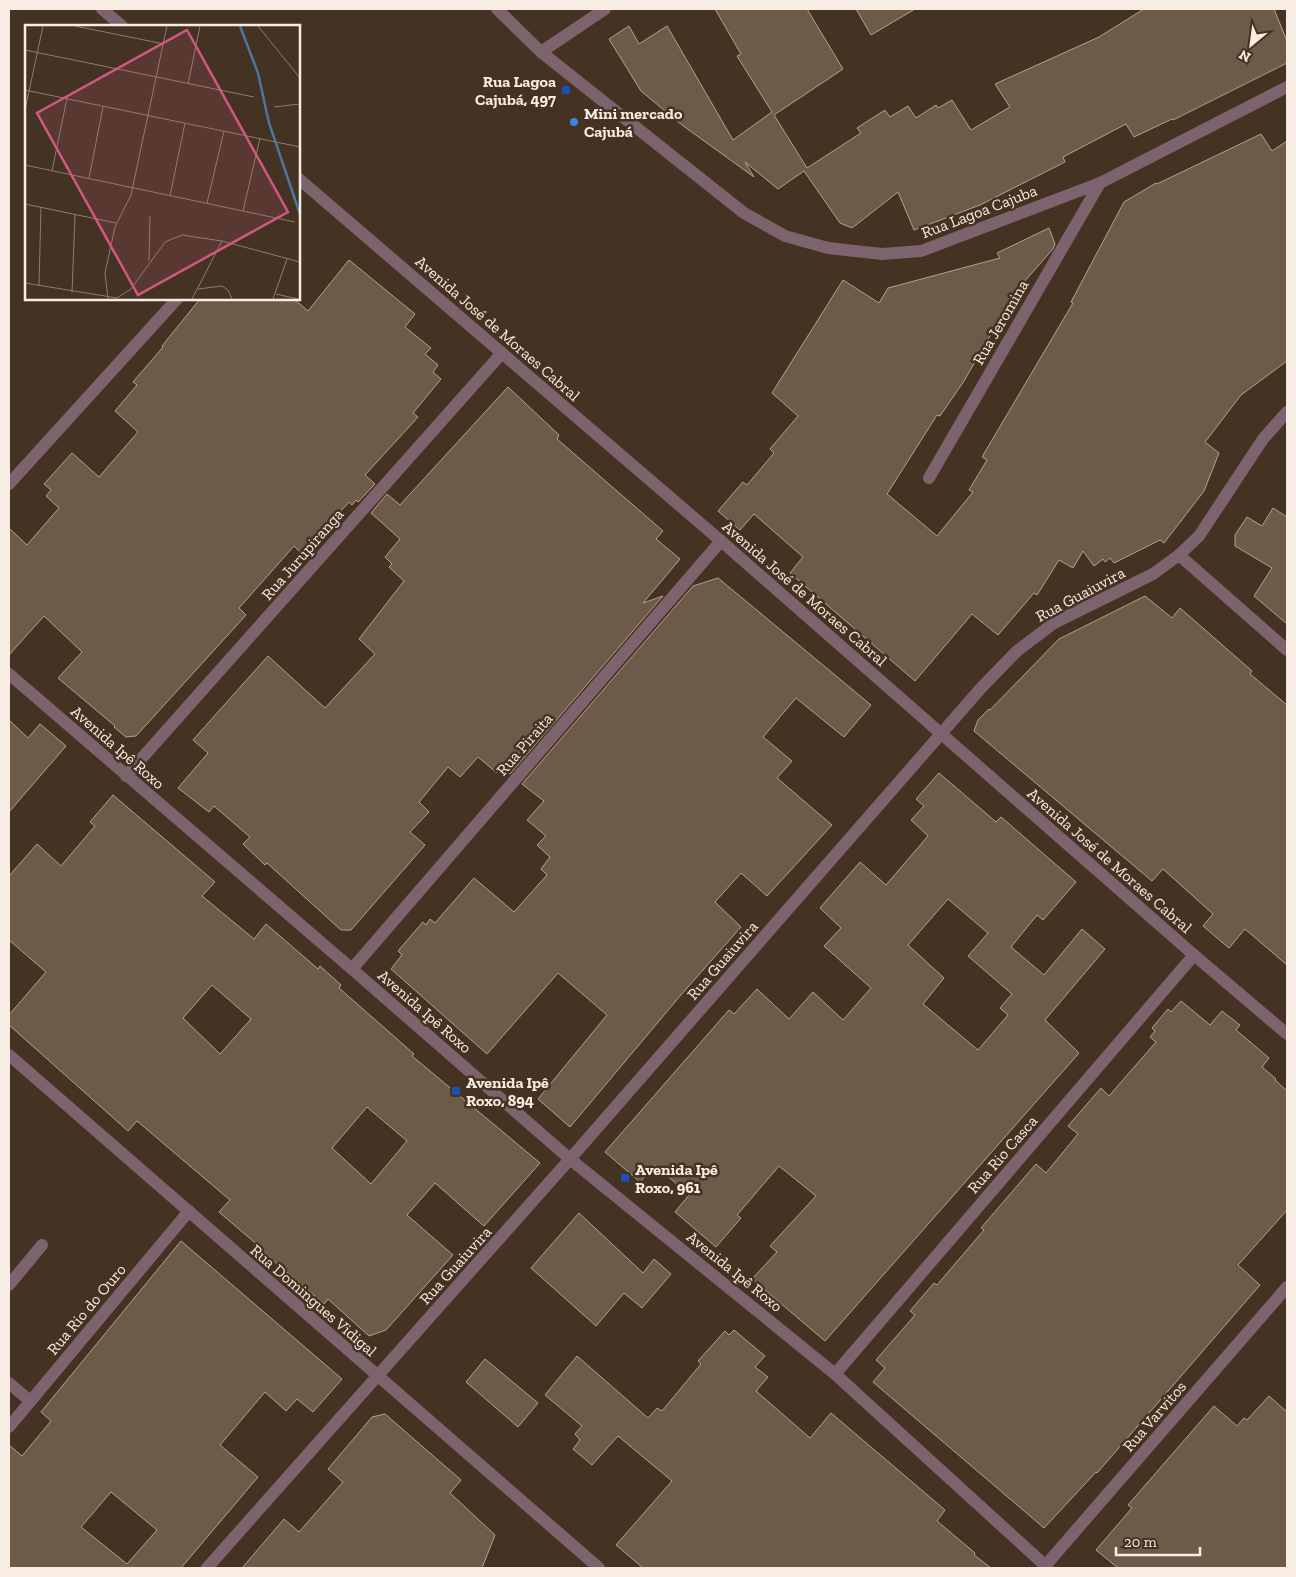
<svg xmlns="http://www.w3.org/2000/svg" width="1296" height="1577" viewBox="0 0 1296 1577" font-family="'Zilla Slab',serif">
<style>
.building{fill:#6e5a49;stroke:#b6a18e;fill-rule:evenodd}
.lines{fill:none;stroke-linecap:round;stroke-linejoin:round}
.minor{stroke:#7d636e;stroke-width:12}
.transit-dot{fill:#1a4fb4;stroke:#432;stroke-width:2}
.shop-dot{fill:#3f7fe0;stroke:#432;stroke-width:2}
.labels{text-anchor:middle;stroke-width:5;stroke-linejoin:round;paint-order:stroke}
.poi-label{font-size:16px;font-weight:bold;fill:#f9ede3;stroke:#432;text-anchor:start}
.street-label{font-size:16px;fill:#f9ede3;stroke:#432}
.inset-river{fill:none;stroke:#4b76a2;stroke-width:2.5}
.inset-road{fill:none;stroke:#8c7d6f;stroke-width:1}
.view{fill:#d25884;fill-opacity:0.15;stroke:#d25884;stroke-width:2.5}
.inset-edge{fill:none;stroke:#f9ede3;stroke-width:2.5}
</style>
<rect width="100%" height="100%" fill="#432"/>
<!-- building -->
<g class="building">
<polygon points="715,9 807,9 843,69 774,115 807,168 861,133 857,128 885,110 890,117 908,106 916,118 936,105 938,108 952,100 971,130 1010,107 995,84 1099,37 1144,9 1274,9 1287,41 1287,63 1173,120 1172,119 1134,137 1126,124 1063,157 1065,162 980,205 914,230 898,192 852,228 840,223 804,171 778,189 745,162 754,177 682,125 641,91 609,39 629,26 639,44 667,26 733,140 772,112 737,56 741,54"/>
<polygon points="856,9 915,9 871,35"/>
<polygon points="1261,134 1272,151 1287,141 1287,361 1241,395 1205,442 1219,453 1204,491 1164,543 1160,540 1114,563 1110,558 1105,562 1103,559 1094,566 1083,551 1073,568 1059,560 1037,595 1034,593 998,635 972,614 915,681 790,573 803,557 754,514 740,530 718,511 743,482 747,485 774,453 770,449 798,416 772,393 843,280 879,303 888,288 1000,258 997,253 1049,228 1055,244 1053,249 1016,291 964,381 940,416 937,415 887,494 937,536 973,492 969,490 987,460 982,457 1073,303 1071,302 1124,202 1156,183 1157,184"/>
<polygon points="349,260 415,314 405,327 431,348 425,354 438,365 433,372 441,379 413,413 418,417 365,475 375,484 358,502 356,500 352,505 349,502 302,554 294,546 239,608 246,615 136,736 126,737 114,727 115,726 58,678 82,652 44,616 9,655 9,528 27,545 59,508 46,496 51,490 44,484 72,453 99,477 138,432 115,411 137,385 133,382 163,347 162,346 200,299 294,299 308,311"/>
<polygon points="508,387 559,435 557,439 663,531 656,539 680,559 643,603 663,596 510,774 502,767 497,773 478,757 460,777 448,767 419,802 429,812 410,832 425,845 351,930 341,930 267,863 265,865 243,844 250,837 214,806 209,812 178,788 208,753 193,740 268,656 325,708 375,654 359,639 404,581 389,567 392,564 385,557 400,539 371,513 387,494 400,505"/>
<polygon points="1273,508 1287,517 1287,624 1254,596 1272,568 1235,546 1235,535 1247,517 1262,526"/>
<polygon points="718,578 871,705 844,737 796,698 763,737 792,761 777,778 832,825 767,896 741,873 715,902 741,927 680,996 570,1127 538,1099 607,1015 558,973 487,1054 391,969 402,955 398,951 423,922 426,925 430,919 435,923 474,878 514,912 547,875 541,869 550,857 537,845 546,836 527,820 544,801 522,784 693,586"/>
<polygon points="1145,596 1172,618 1180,608 1252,671 1250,674 1287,705 1287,965 1245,929 1229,948 1203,926 1213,914 1163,869 1152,881 974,731 978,720 989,709 990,710 1059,639"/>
<polygon points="9,720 28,738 40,724 66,746 9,812"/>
<path d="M 939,773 L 996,822 L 1001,817 L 1076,882 L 1043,920 L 1037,915 L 1011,947 L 1044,975 L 1082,929 L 1105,949 L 1045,1020 L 1079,1053 L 825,1341 L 752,1279 L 777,1252 L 770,1246 L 816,1196 L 779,1166 L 737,1215 L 741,1218 L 716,1247 L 675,1212 L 689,1195 L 655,1165 L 640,1182 L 605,1152 L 729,1010 L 734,1014 L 757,989 L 789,1019 L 813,992 L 843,1020 L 871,988 L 824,946 L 841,928 L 820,908 L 860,862 L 886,885 L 928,836 L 911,820 L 924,806 L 916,799 ZM 948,899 L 988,933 L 968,956 L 1012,994 L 1000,1008 L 1008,1015 L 978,1050 L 923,1004 L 944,978 L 908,945 Z"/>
<path d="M 113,795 L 215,882 L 202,896 L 254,939 L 266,924 L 318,969 L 320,966 L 341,985 L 339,988 L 414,1054 L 412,1056 L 540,1163 L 484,1226 L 435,1183 L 407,1215 L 453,1255 L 386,1330 L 369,1336 L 328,1299 L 324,1304 L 259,1248 L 260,1247 L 219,1212 L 230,1200 L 137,1121 L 128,1131 L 9,1025 L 9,1015 L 46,972 L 9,940 L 9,876 L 37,844 L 61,866 L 95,826 L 90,822 ZM 212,985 L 251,1019 L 220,1054 L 183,1018 ZM 367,1107 L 407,1141 L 371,1184 L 332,1148 Z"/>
<polygon points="1181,1001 1210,1025 1222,1011 1240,1025 1236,1030 1269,1058 1262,1067 1276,1079 1275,1080 1287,1091 1287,1210 1238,1265 1260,1285 1097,1473 1096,1472 1044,1528 873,1382 885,1368 876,1360 915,1315 910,1311 934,1283 937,1285 984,1230 981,1228 1036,1164 1046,1173 1078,1134 1068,1126 1101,1088 1109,1096 1156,1042 1150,1037 1155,1031 1152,1028 1168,1009 1171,1012"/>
<polygon points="579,1213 643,1273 654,1259 671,1274 642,1308 624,1293 596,1326 531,1268"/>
<path d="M 181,1241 L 342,1379 L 313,1412 L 297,1399 L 286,1411 L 265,1392 L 220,1445 L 258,1477 L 181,1568 L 9,1568 L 9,1445 L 22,1456 L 51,1421 L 41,1412 ZM 111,1492 L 157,1530 L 127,1564 L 81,1527 Z"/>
<polygon points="734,1330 765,1356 755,1367 768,1377 756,1391 810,1438 831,1413 945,1510 937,1521 975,1553 974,1555 991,1568 643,1568 616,1545 672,1481 618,1436 592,1465 573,1449 580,1440 575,1434 582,1426 545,1395 577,1356 648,1418 657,1408 662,1411 701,1364 698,1361 725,1331 729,1335"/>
<polygon points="485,1359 538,1403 518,1427 466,1382"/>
<polygon points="1269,1396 1287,1412 1287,1568 1118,1568 1096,1550 1132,1508 1128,1505 1214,1406 1237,1426 1244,1418 1247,1420"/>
<polygon points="385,1414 461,1480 450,1493 495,1535 482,1568 242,1568 284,1519 299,1532 343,1482 328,1469 372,1417"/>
</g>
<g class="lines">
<!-- minor -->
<g class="minor">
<polyline points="102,9 122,26"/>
<polyline points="497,9 541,52 744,213 785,236 828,248 882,254 921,251 1100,183 1287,87"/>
<polyline points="541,52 605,9"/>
<polyline points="299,179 721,541 1194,955 1287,1034"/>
<polyline points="929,478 1100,183"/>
<polyline points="9,484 177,299"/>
<polyline points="1179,555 1287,650"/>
<polyline points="9,674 352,969 570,1159 835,1374 1048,1568"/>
<polyline points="126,776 502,353"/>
<polyline points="352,969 721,541"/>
<polyline points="9,1055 599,1568"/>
<polyline points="9,1285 42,1245"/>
<polyline points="835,1374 1194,955"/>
<polyline points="9,1383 30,1401"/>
<polyline points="9,1427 189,1211"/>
<polyline points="1045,1566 1287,1287"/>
<polyline points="207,1568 570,1159 981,688 1017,651 1054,623 1153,574 1179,555 1199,536 1263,439 1287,412"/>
</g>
</g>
<!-- markers -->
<g class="transit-dot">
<rect x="561" y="85" width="10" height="10" rx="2.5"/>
<rect x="451" y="1086" width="10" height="10" rx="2.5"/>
<rect x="620" y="1173" width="10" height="10" rx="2.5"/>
</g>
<circle class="shop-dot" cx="574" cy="122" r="5"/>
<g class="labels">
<!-- poi labels -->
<g class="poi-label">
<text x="556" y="87" text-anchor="end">Rua Lagoa<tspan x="556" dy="18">Cajubá, 497</tspan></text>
<text x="584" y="119">Mini mercado<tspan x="584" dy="18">Cajubá</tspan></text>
<text x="466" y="1088">Avenida Ipê<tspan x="466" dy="18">Roxo, 894</tspan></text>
<text x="635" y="1175">Avenida Ipê<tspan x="635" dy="18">Roxo, 961</tspan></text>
</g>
<!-- street labels -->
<g class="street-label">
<text transform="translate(979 211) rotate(-21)" y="6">Rua Lagoa Cajuba</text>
<text transform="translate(1000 322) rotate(-60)" y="6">Rua Jeromina</text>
<text transform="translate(498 328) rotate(41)" y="6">Avenida José de Moraes Cabral</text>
<text transform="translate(302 554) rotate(-49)" y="6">Rua Jurupiranga</text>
<text transform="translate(805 593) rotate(41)" y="6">Avenida José de Moraes Cabral</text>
<text transform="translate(1080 594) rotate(-28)" y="6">Rua Guaiuvira</text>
<text transform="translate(524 744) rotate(-49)" y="6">Rua Piraita</text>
<text transform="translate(118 747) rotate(41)" y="6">Avenida Ipê Roxo</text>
<text transform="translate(1110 860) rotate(41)" y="6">Avenida José de Moraes Cabral</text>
<text transform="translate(722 960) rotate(-49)" y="6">Rua Guaiuvira</text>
<text transform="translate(425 1011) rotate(41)" y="6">Avenida Ipê Roxo</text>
<text transform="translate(1002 1154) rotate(-49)" y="6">Rua Rio Casca</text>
<text transform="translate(455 1265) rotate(-48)" y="6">Rua Guaiuvira</text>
<text transform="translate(735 1271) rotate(39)" y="6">Avenida Ipê Roxo</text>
<text transform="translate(314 1300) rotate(41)" y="6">Rua Domingues Vidigal</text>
<text transform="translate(86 1309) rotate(-50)" y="6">Rua Rio do Ouro</text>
<text transform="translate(1154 1416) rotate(-49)" y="6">Rua Varvitos</text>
</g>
</g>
<!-- overview -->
<g transform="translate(25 25)">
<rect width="275" height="275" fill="#432"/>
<path class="inset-river" d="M 215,1 L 233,48 L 244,98 L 275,189"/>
<path class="inset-road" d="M 50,1 L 139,19M 233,1 L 275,53M 0,25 L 229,72M 163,59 L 175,1M 0,65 L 275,122M 249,82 L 275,79M 0,85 L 18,1M 0,140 L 270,197M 27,146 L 42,73M 64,153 L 78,82M 145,171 L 160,98M 182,178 L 199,106M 0,179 L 91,198M 218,186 L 235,113M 124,236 L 125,191M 0,258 L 92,273 L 106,264 L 140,217 L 157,210 L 197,216 L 275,237M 14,261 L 16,182M 173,264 L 197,261 L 203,265 L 207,274M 47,268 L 50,190M 251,269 L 273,274M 83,274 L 80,248 L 90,202 L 106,170 L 142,1M 167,274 L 197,216M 248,274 L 262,234"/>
<path class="view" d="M 162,5 L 263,187 L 113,270 L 12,88 Z"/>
<rect width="275" height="275" class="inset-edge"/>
</g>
<!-- border -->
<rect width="1296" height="1577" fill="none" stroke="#f9ede3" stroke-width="20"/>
<!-- north arrow -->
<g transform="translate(1251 45) rotate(209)" stroke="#443322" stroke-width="4" paint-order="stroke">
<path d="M0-4L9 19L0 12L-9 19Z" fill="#f9ede3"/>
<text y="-8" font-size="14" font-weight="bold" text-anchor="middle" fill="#f9ede3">N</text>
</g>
<!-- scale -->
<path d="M1116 1547v8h84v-8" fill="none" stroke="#f9ede3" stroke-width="2.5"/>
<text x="1124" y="1547" font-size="15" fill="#f9ede3" stroke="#443322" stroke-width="4" paint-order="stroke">20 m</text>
</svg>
